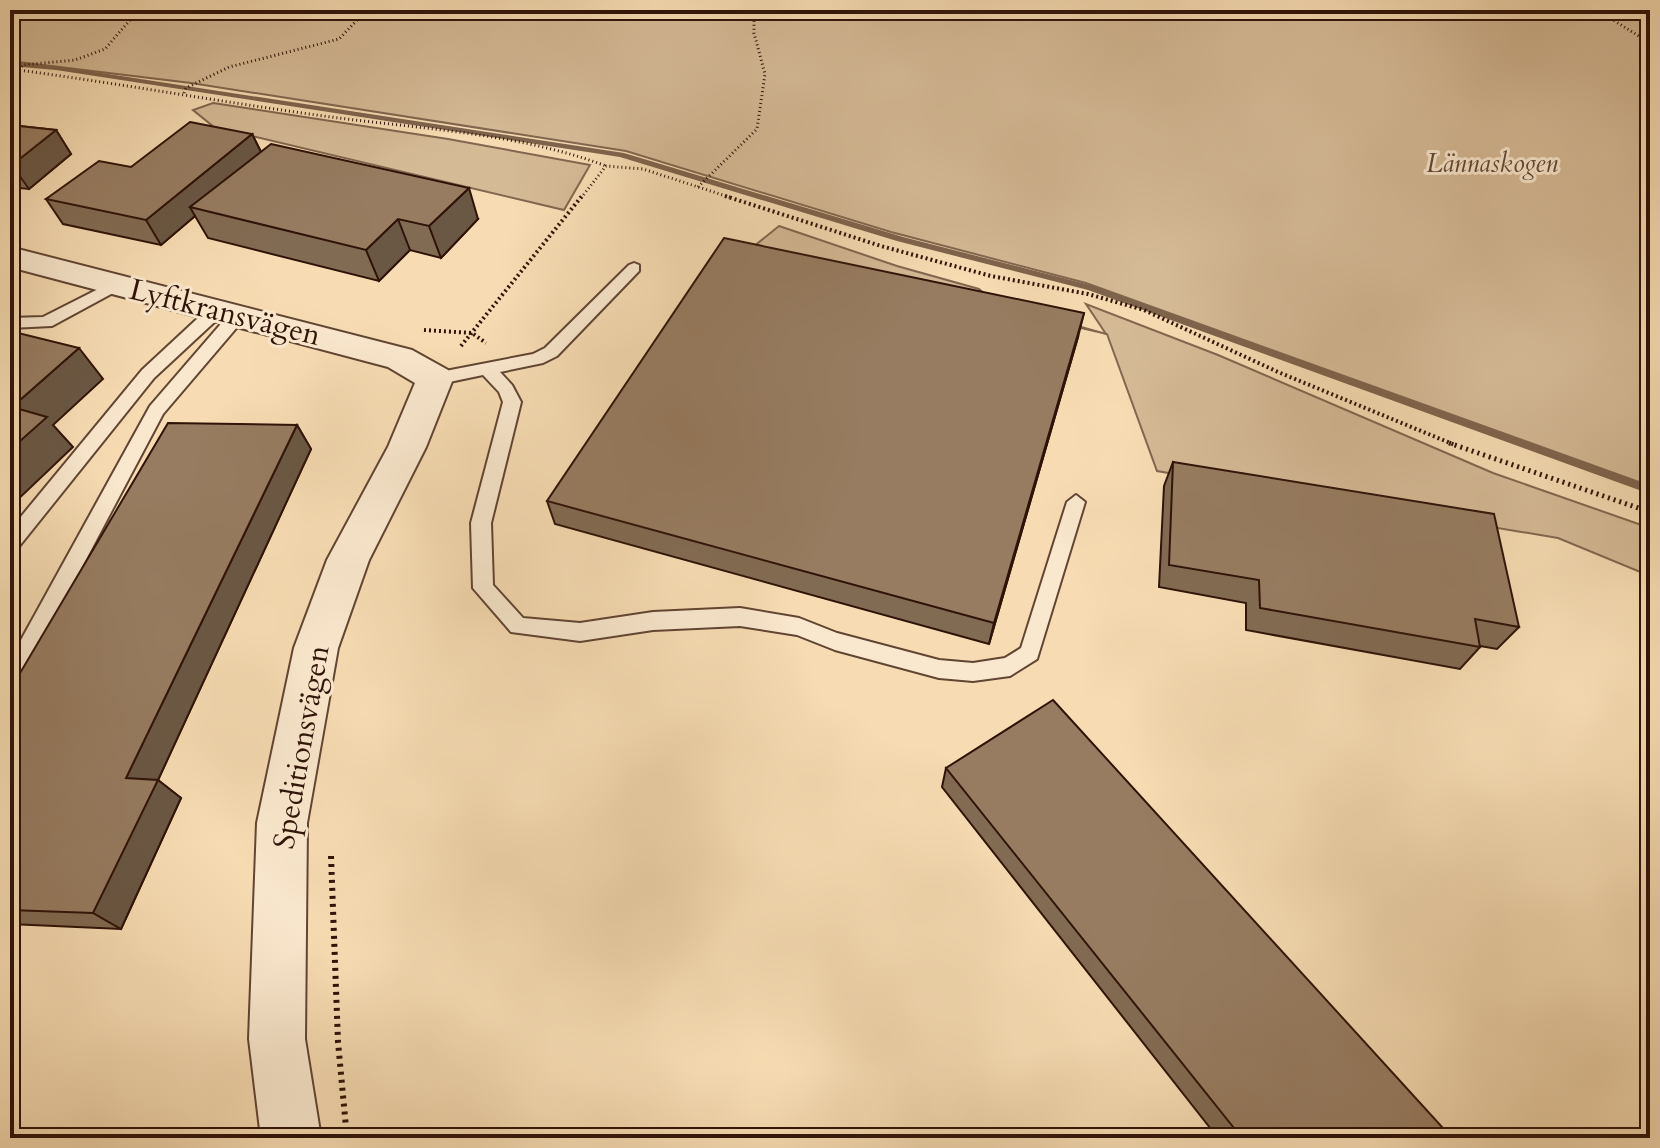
<svg xmlns="http://www.w3.org/2000/svg" width="1660" height="1148" viewBox="0 0 1660 1148" font-family="Cardo,serif">
<style>
.green{fill:#d5ba96;stroke:#82664f;stroke-width:2}
.lines{fill:none;stroke-linecap:round;stroke-linejoin:round}
.stream{fill:#7e634c;fill-rule:evenodd}
.service-casing{stroke:#614533;stroke-width:4}
.minor-casing{stroke:#614533;stroke-width:4}
.path-far3{stroke:#2f1308;stroke-width:3;stroke-dasharray:1 3;stroke-linecap:butt}
.path-far2{stroke:#2f1308;stroke-width:4;stroke-dasharray:2 3;stroke-linecap:butt}
.path-far1{stroke:#2f1308;stroke-width:5;stroke-dasharray:2 4;stroke-linecap:butt}
.path{stroke:#2f1308;stroke-width:6;stroke-dasharray:3 5;stroke-linecap:butt}
.service{fill:#fae8ce;fill-rule:evenodd}
.minor{fill:#fae8ce;fill-rule:evenodd}
.wall{fill:#826b53;stroke:#2f1308;stroke-width:2}
.shaded-wall{fill:#6a5744;stroke:#2f1308;stroke-width:2}
.building{fill:#977c61;stroke:#2f1308;stroke-width:2}
.labels{text-anchor:middle;stroke-width:6;stroke-linejoin:round;paint-order:stroke}
.far-park-label{font-size:26px;font-style:italic;fill:#614533;stroke:#fae8ce}
.street-label{font-size:30px;fill:#2f1308;stroke:#fae8ce}
</style>
<rect width="100%" height="100%" fill="#f7dcb3"/>
<filter id="stains"><feTurbulence type="fractalNoise" baseFrequency=".0025" numOctaves="4"/><feColorMatrix values="0 0 0 0 .2 0 0 0 0 .09 0 0 0 0 .02 0 0 0 .5 -.17"/></filter>
<radialGradient id="worn" r=".72"><stop offset=".6" stop-color="#630" stop-opacity="0"/><stop offset="1" stop-color="#630" stop-opacity=".3"/></radialGradient>
<!-- green -->
<g class="green">
<polygon points="10,10 1650,10 1650,486 1086,283 891,232 626,151 191,83 10,61"/>
<polygon points="213,103 448,139 590,165 564,210 214,127 193,110"/>
<polygon points="779,226 897,266 979,289 993,302 1106,334 1086,304 1218,355 1493,473 1650,528 1650,576 1558,538 1157,471 1107,334 748,251"/>
</g>
<g class="lines">
<!-- stream -->
<g class="stream">
<polygon points="1641,10 1649,10 1650,16"/>
<polygon points="10,62 56,66 624,153 903,237 1094,286 1650,486 1650,494 1088,290 897,241 620,157 56,70 10,66"/>
</g>
<defs>
<g id="service">
<polygon points="634,263 639,265 639,271 557,356 543,363 500,372 512,385 521,402 491,523 493,585 523,618 580,623 653,612 740,608 799,618 837,633 939,660 973,663 1005,658 1021,648 1067,502 1076,495 1085,502 1037,659 1010,676 973,681 939,678 835,650 797,635 740,626 653,630 580,641 511,632 473,588 471,523 503,402 499,392 483,375 435,385 426,379 435,373 533,354 545,348 629,265"/>
<polygon points="118,279 124,281 124,287 52,326 10,328 10,318 43,317"/>
<polygon points="217,305 223,306 223,314 154,378 17,549 10,552 10,530 142,370 211,306"/>
<polygon points="238,310 244,311 244,319 163,414 18,688 10,690 10,660 150,406 232,311"/>
</g>
<polygon id="minor" points="10,247 412,350 448,370 453,379 426,447 369,560 338,648 307,823 305,1039 321,1138 261,1138 249,1039 257,823 294,648 327,560 388,447 415,383 388,367 10,267"/>
</defs>
<!-- service casing -->
<use href="#service" class="service-casing"/>
<!-- minor casing -->
<use href="#minor" class="minor-casing"/>
<!-- path-far3 -->
<g class="path-far3">
<polyline points="1597,10 1650,43"/>
<polyline points="19,70 23,65 75,60 105,49 136,13 132,10"/>
<path d="M 10,76 L 18,70 C 123,84 227,103 331,117 C 422,129 519,133 606,166"/>
<polyline points="184,93 186,88 229,67 339,39 359,18 356,10"/>
<polyline points="698,187 757,129 765,74 754,33 754,10"/>
<polyline points="581,198 606,166 643,169 732,198"/>
</g>
<!-- path-far2 -->
<g class="path-far2">
<polyline points="725,196 881,246 991,276 1088,294 1144,310 1278,372 1455,445"/>
<polyline points="424,330 472,333 486,343"/>
<polyline points="461,346 582,196"/>
</g>
<!-- path-far1 -->
<polyline class="path-far1" points="1449,443 1650,512"/>
<!-- path -->
<polyline class="path" points="331,856 338,1042 347,1138"/>
<!-- service -->
<use href="#service" class="service"/>
<!-- minor -->
<use href="#minor" class="minor"/>
</g>
<!-- wall -->
<g class="wall">
<polygon points="10,125 56,130 71,154 29,189 10,187"/>
<polygon points="252,134 261,152 478,219 441,258 410,250 379,281 208,238 195,216 161,245 63,224 46,199 131,167"/>
<polygon points="1078,337 989,644 555,524 547,501"/>
<polygon points="297,425 311,449 158,780 181,798 121,929 10,924 10,690"/>
<polygon points="1173,462 1519,627 1497,649 1480,646 1480,647 1460,669 1246,630 1246,603 1159,587 1164,486"/>
<polygon points="946,768 1431,1138 1218,1138 942,787"/>
</g>
<!-- shaded-wall -->
<g class="shaded-wall">
<polygon points="56,130 71,154 29,189 12,165"/>
<polygon points="252,134 264,158 190,207 195,216 161,245 146,220"/>
<polygon points="469,188 478,219 441,258 429,226"/>
<polygon points="398,219 410,250 379,281 366,250"/>
<polygon points="1084,313 1078,337 989,644 994,623"/>
<polygon points="79,348 103,379 53,425 73,447 10,507 10,450 12,407"/>
<polygon points="297,425 311,449 158,780 181,798 121,929 93,913 126,778"/>
</g>
<!-- building -->
<g class="building">
<polygon points="190,122 252,134 146,220 46,199 99,161 131,167"/>
<polygon points="10,125 56,130 12,165 10,165"/>
<polygon points="271,144 469,188 429,226 398,219 366,250 190,207"/>
<polygon points="724,238 1084,313 994,623 547,501"/>
<polygon points="10,331 79,348 12,407 47,417 10,450"/>
<polygon points="168,423 297,425 126,778 158,780 93,913 10,910 10,690"/>
<polygon points="1173,462 1494,514 1519,627 1475,619 1480,647 1260,608 1259,580 1169,565"/>
<polygon points="1053,700 1442,1127 1431,1138 1242,1138 946,768"/>
</g>
<g class="labels">
<!-- far-park labels -->
<g class="far-park-label">
<text x="1492" y="172">Lännaskogen</text>
</g>
<!-- street labels -->
<g class="street-label">
<text transform="translate(225 312) rotate(14)" y="10">Lyftkransvägen</text>
<text transform="translate(301 747) rotate(-80)" y="10">Speditionsvägen</text>
</g>
</g>
<!-- margin -->
<rect width="1660" height="1148" fill="none" stroke="#f7dcb3" stroke-width="40"/>
<rect x="12" y="12" width="1636" height="1124" fill="none" stroke="#2f1308" stroke-width="4"/>
<rect x="20" y="20" width="1620" height="1108" fill="none" stroke="#2f1308" stroke-width="2"/>
<rect width="100%" height="100%" filter="url(#stains)"/>
<rect width="100%" height="100%" fill="url(#worn)"/>
</svg>
